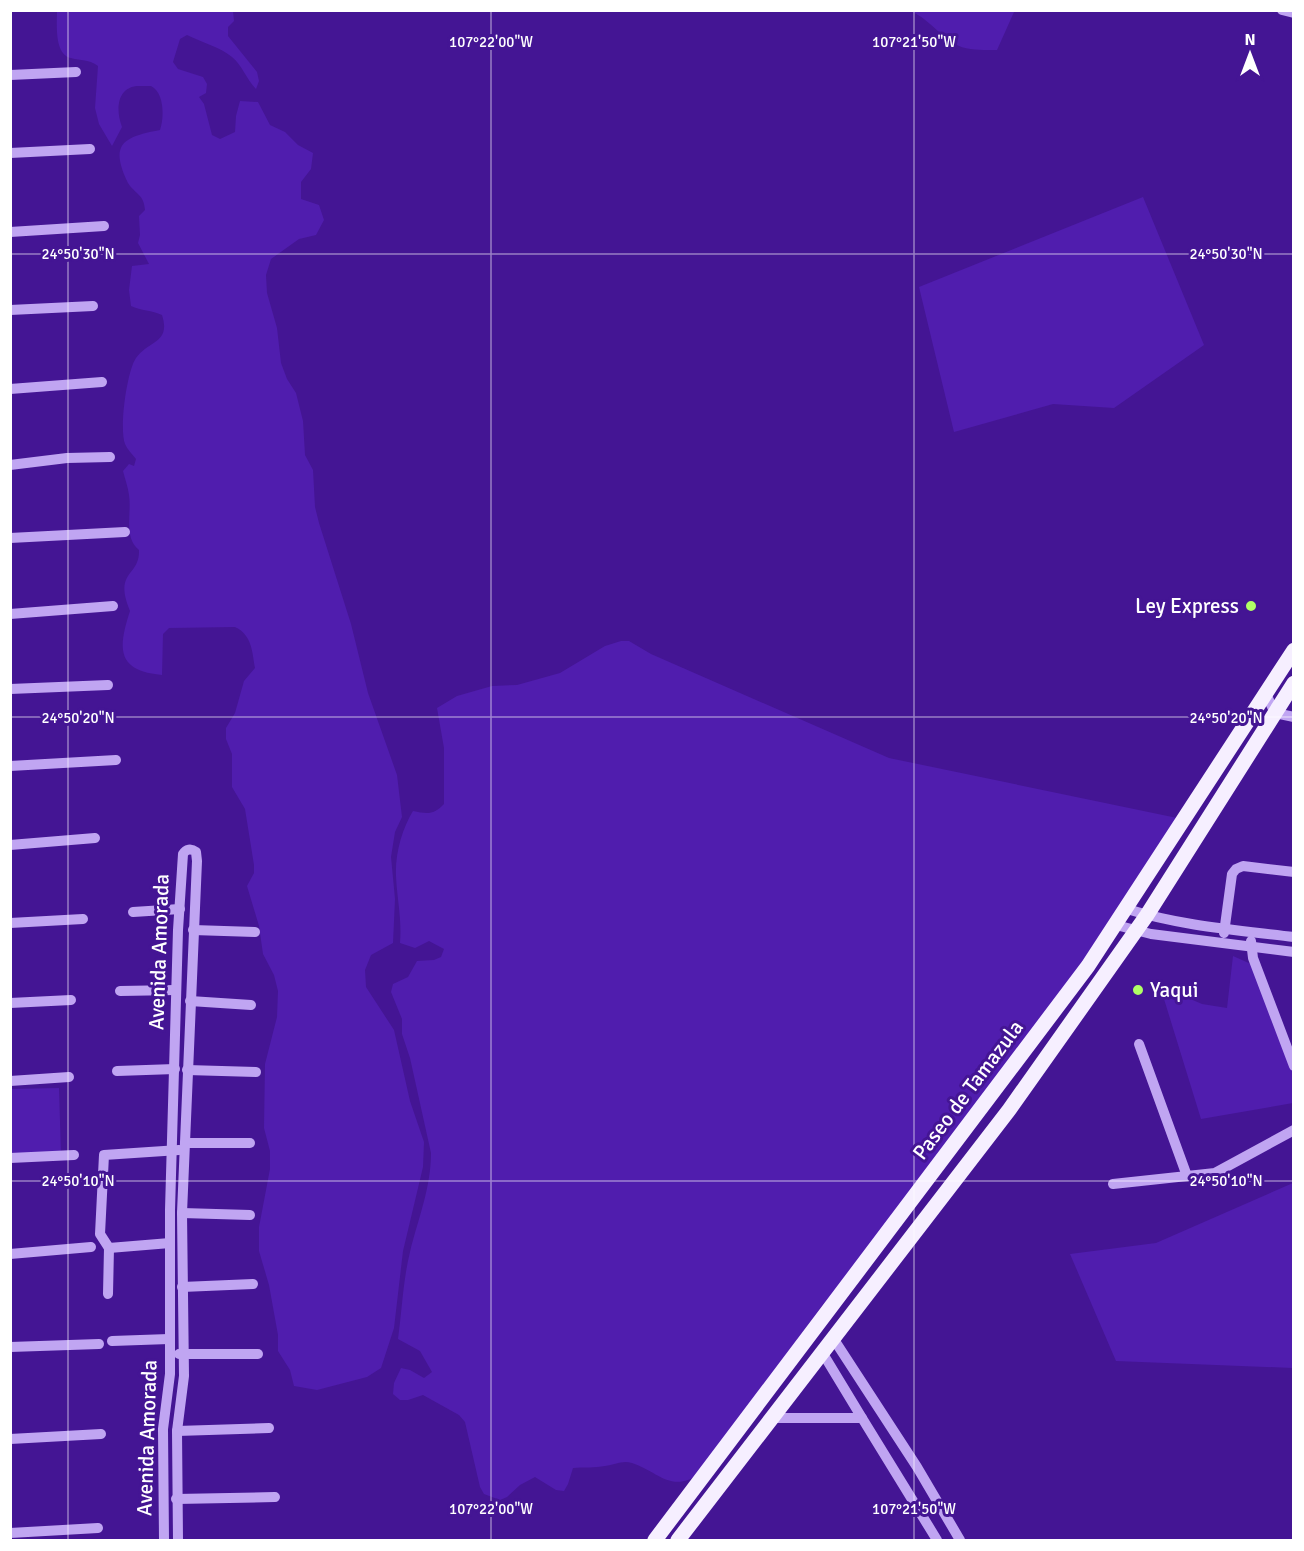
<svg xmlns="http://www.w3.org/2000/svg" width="1304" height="1551" viewBox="0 0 1304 1551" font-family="Signika,sans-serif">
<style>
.green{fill:#501dae}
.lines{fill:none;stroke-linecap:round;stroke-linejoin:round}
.minor{stroke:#c0a5f2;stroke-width:10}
.major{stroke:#f6efff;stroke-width:15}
.ticks{fill:none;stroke:#fff;stroke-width:1.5;stroke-opacity:0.45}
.poi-dot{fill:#b0ff65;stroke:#441594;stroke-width:2}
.labels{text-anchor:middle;stroke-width:6;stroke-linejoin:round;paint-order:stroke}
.poi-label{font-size:21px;fill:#fff;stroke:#441594;text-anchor:end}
.street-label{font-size:21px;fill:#fff;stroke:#441594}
.ticks-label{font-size:15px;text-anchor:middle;fill:#fff;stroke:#441594;stroke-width:6;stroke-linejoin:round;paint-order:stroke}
</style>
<rect width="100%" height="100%" fill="#441594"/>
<!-- green -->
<g class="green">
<path d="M 57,11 L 233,11 L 234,21 L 228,27 L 228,36 L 257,72 L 259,81 L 256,89 C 246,79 243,66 232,57 C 220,47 201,42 187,35 L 180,39 L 173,62 L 178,69 L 203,77 L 207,84 L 206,93 L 199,97 L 204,104 L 212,135 L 220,139 L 235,132 L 236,116 L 240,101 L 258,102 L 270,125 L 285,132 L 298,145 L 313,153 L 311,169 L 301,182 L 301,199 L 319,205 L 324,220 L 316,235 L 299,239 L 271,259 L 266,275 L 267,293 L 277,328 L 281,363 L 287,379 L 296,393 L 303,421 L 305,455 L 313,470 L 315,507 L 319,523 L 351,624 L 368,693 L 397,775 L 402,817 L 395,832 L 391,857 L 395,899 L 393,943 L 371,955 L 365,970 L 366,987 L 394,1030 L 410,1101 L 424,1142 L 423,1167 L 403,1251 L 394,1328 L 381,1368 L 367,1377 L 317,1390 L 294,1386 L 290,1370 L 278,1351 L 278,1335 L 269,1285 L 259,1251 L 259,1227 L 270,1169 L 270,1151 L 264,1128 L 265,1064 L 277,1017 L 278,991 L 274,975 L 263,954 L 259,926 L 247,886 L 254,873 L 254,865 L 245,809 L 232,787 L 232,754 L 226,739 L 226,728 L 235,713 L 244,681 L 255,668 C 252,651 252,635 235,627 L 169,628 L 163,634 L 162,675 C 116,671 118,648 130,611 C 113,570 140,577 139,550 C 123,537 132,514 129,495 C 128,487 125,479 123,471 L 129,464 L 134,466 L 136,459 C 132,454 127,449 125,444 C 119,428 127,371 136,358 C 149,340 171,343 162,315 C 152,310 141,311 131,306 L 129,290 L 132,266 L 149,264 L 138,243 L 140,235 L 139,216 L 145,210 C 144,194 135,194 128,183 C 109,144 123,137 160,130 C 164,119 165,93 151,86 C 150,86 143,86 142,86 C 117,84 115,109 122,127 L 112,146 L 99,124 L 95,108 L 98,66 C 89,59 81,61 71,58 C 54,54 57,24 57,11 Z"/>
<path d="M 910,11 L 1017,11 L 1014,12 L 997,50 C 985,50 966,51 955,44 C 939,35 928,18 910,11 Z"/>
<polygon points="1143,197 1204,345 1114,408 1053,404 954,432 919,287"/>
<path d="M 621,641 L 629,641 L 651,654 L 889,758 L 1182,819 L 1113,926 L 831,1298 L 824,1303 L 696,1476 C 670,1492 657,1471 632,1463 C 622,1460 615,1465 605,1466 C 595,1468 583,1467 573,1468 L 568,1484 L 564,1491 L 556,1490 L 535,1477 L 520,1485 L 507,1497 L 500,1500 L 484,1494 L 480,1487 L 465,1422 L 459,1415 L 423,1395 L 408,1400 L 400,1400 L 393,1394 L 394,1383 L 401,1368 L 410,1370 L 424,1378 L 432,1372 L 420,1351 L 398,1339 C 402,1311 403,1280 410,1252 C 418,1219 431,1188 431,1153 L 410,1058 L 402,1034 L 402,1019 L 391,992 L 393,984 L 408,977 L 417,961 L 434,960 L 441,957 L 444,949 L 429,941 L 415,948 L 400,943 C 402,919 397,899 396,876 C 395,854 402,829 413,811 C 427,814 434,815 444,804 L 444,748 L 437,708 L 457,696 L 492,686 L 517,685 L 560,673 L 605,646 Z"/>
<polygon points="1233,956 1251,964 1293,1069 1293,1103 1201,1119 1160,986 1202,1004 1227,1008"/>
<polygon points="59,1088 61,1156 11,1157 10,1089"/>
<polygon points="1293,1183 1293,1368 1116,1361 1070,1254 1156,1243"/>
</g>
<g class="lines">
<!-- minor -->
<g class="minor">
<polyline points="1282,10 1294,13"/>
<polyline points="10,75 76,72"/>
<polyline points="10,153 90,149"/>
<polyline points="10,232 104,226"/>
<polyline points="10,310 93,306"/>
<polyline points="10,389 102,382"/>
<polyline points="10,465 67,458 110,457"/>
<polyline points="10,538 125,532"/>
<polyline points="10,614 113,606"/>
<polyline points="10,689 108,685"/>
<polyline points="1266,694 1275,713 1294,717"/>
<polyline points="10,766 116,760"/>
<polyline points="10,845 95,838"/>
<path d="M 1127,909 C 1181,926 1237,930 1294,937"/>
<polyline points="133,912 180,909"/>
<polyline points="10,923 83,919"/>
<polyline points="1116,925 1151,934 1294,952"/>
<polyline points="193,930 255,932"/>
<polyline points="1224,933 1232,874 1236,869 1243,866 1294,872"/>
<polyline points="1251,941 1253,958 1294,1066"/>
<polyline points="120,991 176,990"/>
<polyline points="190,1001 251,1005"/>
<polyline points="10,1003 71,1000"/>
<polyline points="1139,1044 1187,1176"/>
<polyline points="187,1070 256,1072"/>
<polyline points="117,1071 175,1069"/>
<polyline points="10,1081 69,1077"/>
<polyline points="185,1143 250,1143"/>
<polyline points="10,1158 74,1155"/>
<polyline points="1113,1184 1215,1173 1294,1130"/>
<polyline points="182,1213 250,1215"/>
<polyline points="109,1248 170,1243"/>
<polyline points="10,1254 91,1247"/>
<polyline points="182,1287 253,1284"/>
<polyline points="108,1294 109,1248 100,1234 104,1155 179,1150"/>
<polyline points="833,1338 917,1467 960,1540"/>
<polyline points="112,1341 169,1339"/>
<polyline points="10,1347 99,1344"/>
<polyline points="822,1352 862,1418"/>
<polyline points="179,1354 258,1354"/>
<polyline points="771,1418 862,1418 937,1540"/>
<polyline points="177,1431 269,1428"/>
<polyline points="10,1439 101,1434"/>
<polyline points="176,1499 275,1497"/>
<polyline points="10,1533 98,1528"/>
<path d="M 164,1540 L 163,1429 L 170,1374 L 170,1210 L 178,930 L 183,854 C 186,849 191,848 196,852 L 197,861 L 182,1213 L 184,1376 L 177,1431 L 178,1540"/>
</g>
<!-- major -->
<g class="major">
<polyline points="655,1540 1088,966 1294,650"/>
<polyline points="678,1540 1009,1110 1147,915 1294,683"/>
</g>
</g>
<!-- ticks -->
<path class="ticks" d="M 68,10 L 68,1540M 491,10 L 491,1540M 914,10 L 914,1540M 10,254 L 1294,254M 10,717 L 1294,717M 10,1181 L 1294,1181"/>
<!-- markers -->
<g class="poi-dot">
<circle cx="1251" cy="606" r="6"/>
<circle cx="1138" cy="990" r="6"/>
</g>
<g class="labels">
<!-- poi labels -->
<g class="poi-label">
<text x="1239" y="613">Ley Express</text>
<text x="1150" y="997" text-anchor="start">Yaqui</text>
</g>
<!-- street labels -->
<g class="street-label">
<text transform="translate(159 952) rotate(-88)" y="7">Avenida Amorada</text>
<text transform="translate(968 1090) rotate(-53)" y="7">Paseo de Tamazula</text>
<text transform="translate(147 1438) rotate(-88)" y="7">Avenida Amorada</text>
</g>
</g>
<g class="ticks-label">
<text x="491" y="47">107°22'00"W</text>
<text x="914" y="47">107°21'50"W</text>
<text x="78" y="259">24°50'30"N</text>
<text x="1226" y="259">24°50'30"N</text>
<text x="78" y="723">24°50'20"N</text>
<text x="1226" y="723">24°50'20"N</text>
<text x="78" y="1186">24°50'10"N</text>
<text x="1226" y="1186">24°50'10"N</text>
<text x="491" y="1514">107°22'00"W</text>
<text x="914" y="1514">107°21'50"W</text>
</g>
<!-- border -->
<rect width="1304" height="1551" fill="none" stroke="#ffffff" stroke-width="24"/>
<!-- north arrow -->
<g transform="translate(1250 54)" stroke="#441594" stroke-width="4.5" paint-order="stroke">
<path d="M0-4.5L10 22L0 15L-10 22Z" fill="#ffffff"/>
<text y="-9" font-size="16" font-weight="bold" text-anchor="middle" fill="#ffffff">N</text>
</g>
</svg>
